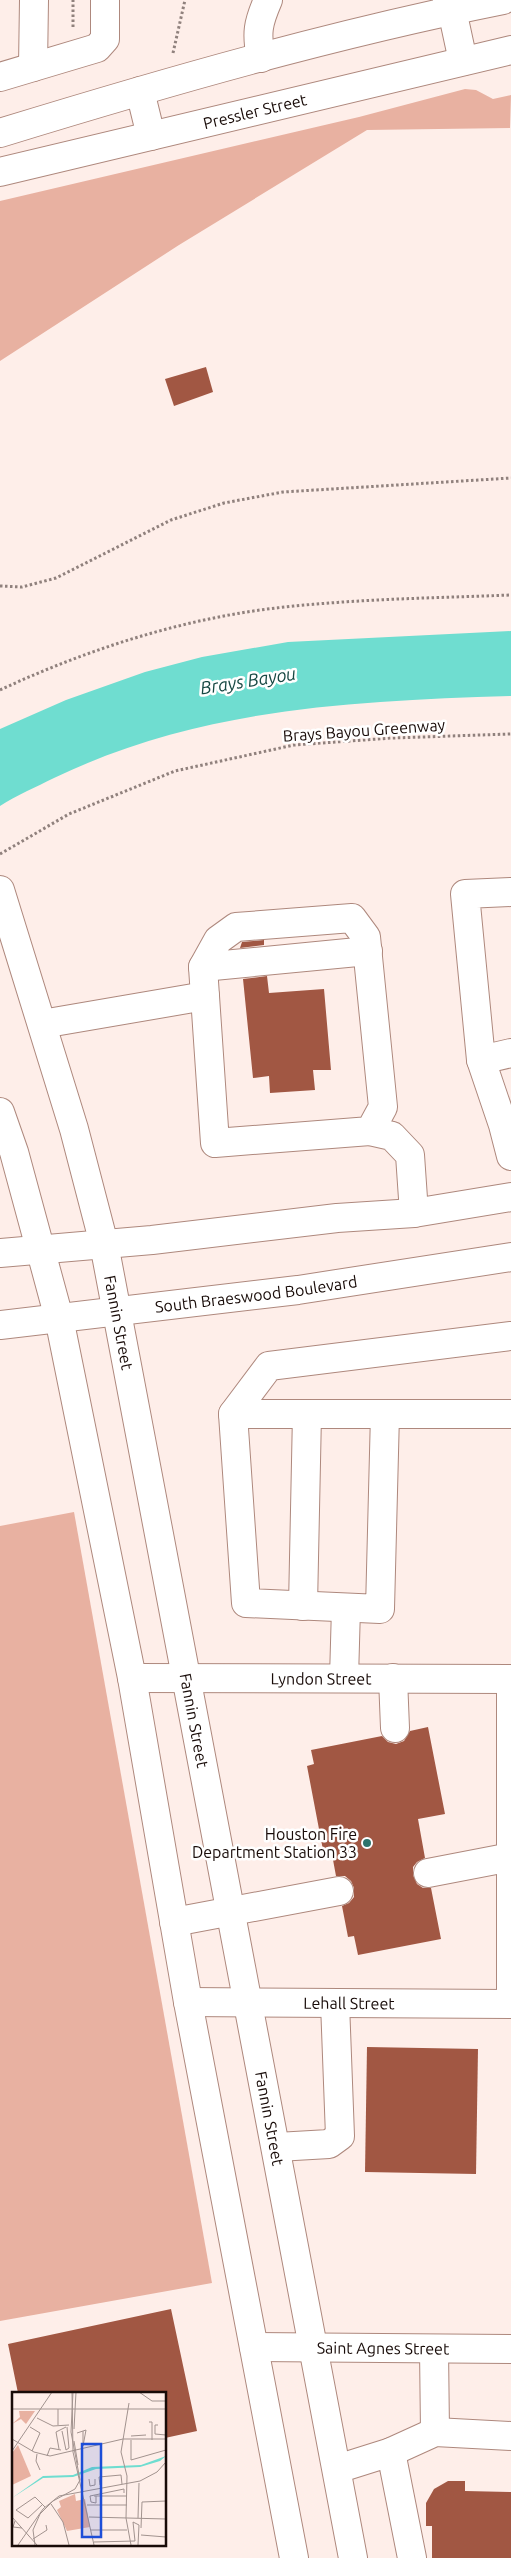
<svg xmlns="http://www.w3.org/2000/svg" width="511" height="2558" viewBox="0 0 511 2558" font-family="Ubuntu,sans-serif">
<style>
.green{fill:#e8b1a1}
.water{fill:#6fddd0}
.building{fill:#a15743}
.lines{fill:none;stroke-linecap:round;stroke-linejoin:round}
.minor-casing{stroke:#ae887d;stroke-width:30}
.major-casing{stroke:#ae887d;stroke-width:30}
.path{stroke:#90817d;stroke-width:3;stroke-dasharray:2.5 2.5;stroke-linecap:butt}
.minor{stroke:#fff;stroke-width:28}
.major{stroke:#fff;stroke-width:28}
.poi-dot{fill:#2c746c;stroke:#fff;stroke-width:2}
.labels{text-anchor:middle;stroke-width:5;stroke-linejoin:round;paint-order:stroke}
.street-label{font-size:16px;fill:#180b08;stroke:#fff}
.poi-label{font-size:16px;fill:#180b08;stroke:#fff;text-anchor:end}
.water-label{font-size:18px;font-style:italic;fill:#164843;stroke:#fff}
.inset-road{fill:none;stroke:#a2938f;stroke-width:1}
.view{fill:#1d4ed8;fill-opacity:0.15;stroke:#1d4ed8;stroke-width:2.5}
.inset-edge{fill:none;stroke:#180b08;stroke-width:2.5}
</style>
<rect width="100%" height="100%" fill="#feeee9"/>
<!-- green -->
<g class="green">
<polygon points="465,89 476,90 493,99 511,95 510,128 367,130 179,245 0,361 0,201 359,117"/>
<polygon points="74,1512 212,2283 0,2321 0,1526"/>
</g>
<!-- water -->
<path class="water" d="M 511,631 L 511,696 C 352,701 200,708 54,778 C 36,787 17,795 0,806 L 0,729 L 66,700 L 145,672 L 202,657 L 288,642 Z"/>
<!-- building -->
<g class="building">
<polygon points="206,367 213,392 174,406 165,379"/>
<polygon points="264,940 264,945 240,948 242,942"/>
<polygon points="267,976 269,993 324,989 331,1070 313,1070 315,1090 270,1093 269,1076 253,1078 243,979"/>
<polygon points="428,1727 445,1814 418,1819 425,1858 417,1862 413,1867 413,1875 417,1884 423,1888 431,1888 441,1939 358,1955 354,1936 348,1937 342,1906 349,1903 354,1897 354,1888 351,1881 345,1876 336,1876 331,1849 323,1850 307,1766 314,1764 311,1750 382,1736 388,1742 396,1744 404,1741 410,1731"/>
<polygon points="367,2047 478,2049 476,2174 365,2172"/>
<polygon points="171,2309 197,2431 165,2438 165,2393 18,2393 8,2344"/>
<polygon points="448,2481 465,2481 465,2491 511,2492 511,2558 432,2558 432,2526 426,2526 426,2503 434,2489"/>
</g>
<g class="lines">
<defs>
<g id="minor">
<polyline points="447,0 452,10 463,61"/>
<path d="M 261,58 C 256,33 258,23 268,0"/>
<polyline points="33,67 34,0"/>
<polyline points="0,77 97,48 105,39 105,0"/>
<polyline points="140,91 151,136"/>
<path d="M 0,133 C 166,82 333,34 503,0"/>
<path id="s1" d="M 0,172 L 511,50"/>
<polyline points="511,892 465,894 481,1060 503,1125 511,1156"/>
<polygon points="352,918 366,937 383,1107 370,1131 215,1143 203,967 218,940 236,927"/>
<polyline points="203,967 368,951"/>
<polyline points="42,1024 205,996"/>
<polyline points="481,1060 511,1053"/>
<polyline points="370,1131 392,1136 410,1155 414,1213"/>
<polyline points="233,1414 511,1414"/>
<polyline points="385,1414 380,1609 246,1603 233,1414 269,1366 511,1336"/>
<polyline points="303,1606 307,1414"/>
<path id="s2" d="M 132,1678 L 511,1679"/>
<polyline points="344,1678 346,1608"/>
<polyline points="393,1678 395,1728"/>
<polyline points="511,1679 511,2004"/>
<polyline points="428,1873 511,1857"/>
<polyline points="174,1922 339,1891"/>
<path id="s3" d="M 188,2002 L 511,2004"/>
<polyline points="277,2147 329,2144 340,2136 335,2003"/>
<path id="s4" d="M 254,2347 L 511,2349"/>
<polyline points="434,2349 435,2432"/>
<polyline points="391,2452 435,2432 511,2436"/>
<polyline points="337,2469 391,2452 412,2558"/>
</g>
<g id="major">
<path id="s5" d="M 0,890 L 74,1129 L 104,1244 L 353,2558"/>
<polyline points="0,1112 14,1152 59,1318 132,1678 188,2002 294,2558"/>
<polyline points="0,1253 152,1240 337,1218 414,1213 511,1197"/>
<path id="s6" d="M 0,1325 L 298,1290 L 511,1257"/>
</g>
</defs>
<!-- minor casing -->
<use href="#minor" class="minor-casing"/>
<!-- major casing -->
<use href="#major" class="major-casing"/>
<!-- path -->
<g class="path">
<polyline points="73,27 73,0"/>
<polyline points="173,53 185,0"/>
<polyline points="0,586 22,587 56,578 171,520 224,503 283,492 511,478"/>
<path d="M 0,690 C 86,650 181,619 276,608 C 354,599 433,598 511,595"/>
<polyline points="0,854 69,814 175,771 294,745 392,738 511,734"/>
</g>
<!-- minor -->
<use href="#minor" class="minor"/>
<!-- major -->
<use href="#major" class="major"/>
</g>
<!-- markers -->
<circle class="poi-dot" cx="367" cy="1843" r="5"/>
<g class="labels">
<!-- street labels -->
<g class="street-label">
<text dy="6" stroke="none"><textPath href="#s1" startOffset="262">Pressler Street</textPath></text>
<text transform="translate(364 730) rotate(-4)" y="6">Brays Bayou Greenway</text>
<text dy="6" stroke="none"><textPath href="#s6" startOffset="258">South Braeswood Boulevard</textPath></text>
<text dy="6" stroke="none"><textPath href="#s5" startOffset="449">Fannin Street</textPath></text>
<text dy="6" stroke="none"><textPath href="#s2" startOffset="189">Lyndon Street</textPath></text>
<text dy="6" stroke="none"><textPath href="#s5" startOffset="854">Fannin Street</textPath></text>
<text dy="6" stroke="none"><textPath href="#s3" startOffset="161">Lehall Street</textPath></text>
<text dy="6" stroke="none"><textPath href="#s5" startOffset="1259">Fannin Street</textPath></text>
<text dy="6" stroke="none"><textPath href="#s4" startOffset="129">Saint Agnes Street</textPath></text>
</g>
<!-- poi labels -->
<g class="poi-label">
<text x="357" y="1840">Houston Fire<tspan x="357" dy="18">Department Station 33</tspan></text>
</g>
<!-- water labels -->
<g class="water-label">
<text transform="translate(248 681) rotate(-9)" y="6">Brays Bayou</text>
</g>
</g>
<!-- overview -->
<g transform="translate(12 2392)">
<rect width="154" height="154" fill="#feeee9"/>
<path d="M 7,19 L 23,19 L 14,32 L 9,27 L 0,32 L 8,25 ZM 6,53 L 19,84 L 0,93 L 0,61 ZM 63,102 L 64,109 L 73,107 L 78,135 L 55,139 L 45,118 L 49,115 L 47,109 Z" fill="#e8b1a1"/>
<path d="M 154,64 L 148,69 L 128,75 L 84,77 L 61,85 L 31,86 L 0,106 L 31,84 L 61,83 L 80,75 L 129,73 Z" fill="#6fddd0"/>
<path class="inset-road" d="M 60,0 L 61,60 L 82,153M 127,0 L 140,9 L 154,9M 117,11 L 109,60 L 115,84 L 114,126 L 119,153M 0,17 L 154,17M 46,17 L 46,33M 25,26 L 41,34 L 57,33M 137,30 L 140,30 L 140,48M 146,33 L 143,33 L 143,42 L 154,43M 18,35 L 28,41 L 20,59M 62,37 L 64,0M 50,39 L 54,58M 71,39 L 71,54M 65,41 L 74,38 L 71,54M 119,44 L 134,43M 0,47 L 22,60 L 38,64 L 111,47 L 154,47M 119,48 L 119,68 L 154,58M 62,49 L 66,73M 47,57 L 44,40 L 54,35M 54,58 L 57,56 L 55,35M 0,59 L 40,0M 25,62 L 24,69 L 28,78M 35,64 L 38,56 L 49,58M 77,87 L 78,94 L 83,93 L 83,87M 88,93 L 87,85 L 109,83 L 110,92M 78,104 L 112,97 L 112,101M 78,104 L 79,110 L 84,111 L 84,104M 82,104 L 115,104M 39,112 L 51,130 L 57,153M 30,113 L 16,126 L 4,118 L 23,105 L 33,115M 75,113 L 115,113M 0,125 L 25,153M 77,125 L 154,127M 126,126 L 127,91M 3,129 L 1,135 L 10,136M 129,136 L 130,110 L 154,109M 79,138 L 115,138M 129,143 L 154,145M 21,147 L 35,138 L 34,133M 82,150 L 123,149 L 121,130 L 127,133 L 126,153M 6,153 L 31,117 L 47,104 L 128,89 L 145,80 L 154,70M 23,153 L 21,138 L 28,122 L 41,109 L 63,97 L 68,88 L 59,40 L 61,0"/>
<path class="view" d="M 70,52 L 89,52 L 89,145 L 70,145 Z"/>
<rect width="154" height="154" class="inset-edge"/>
</g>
</svg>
